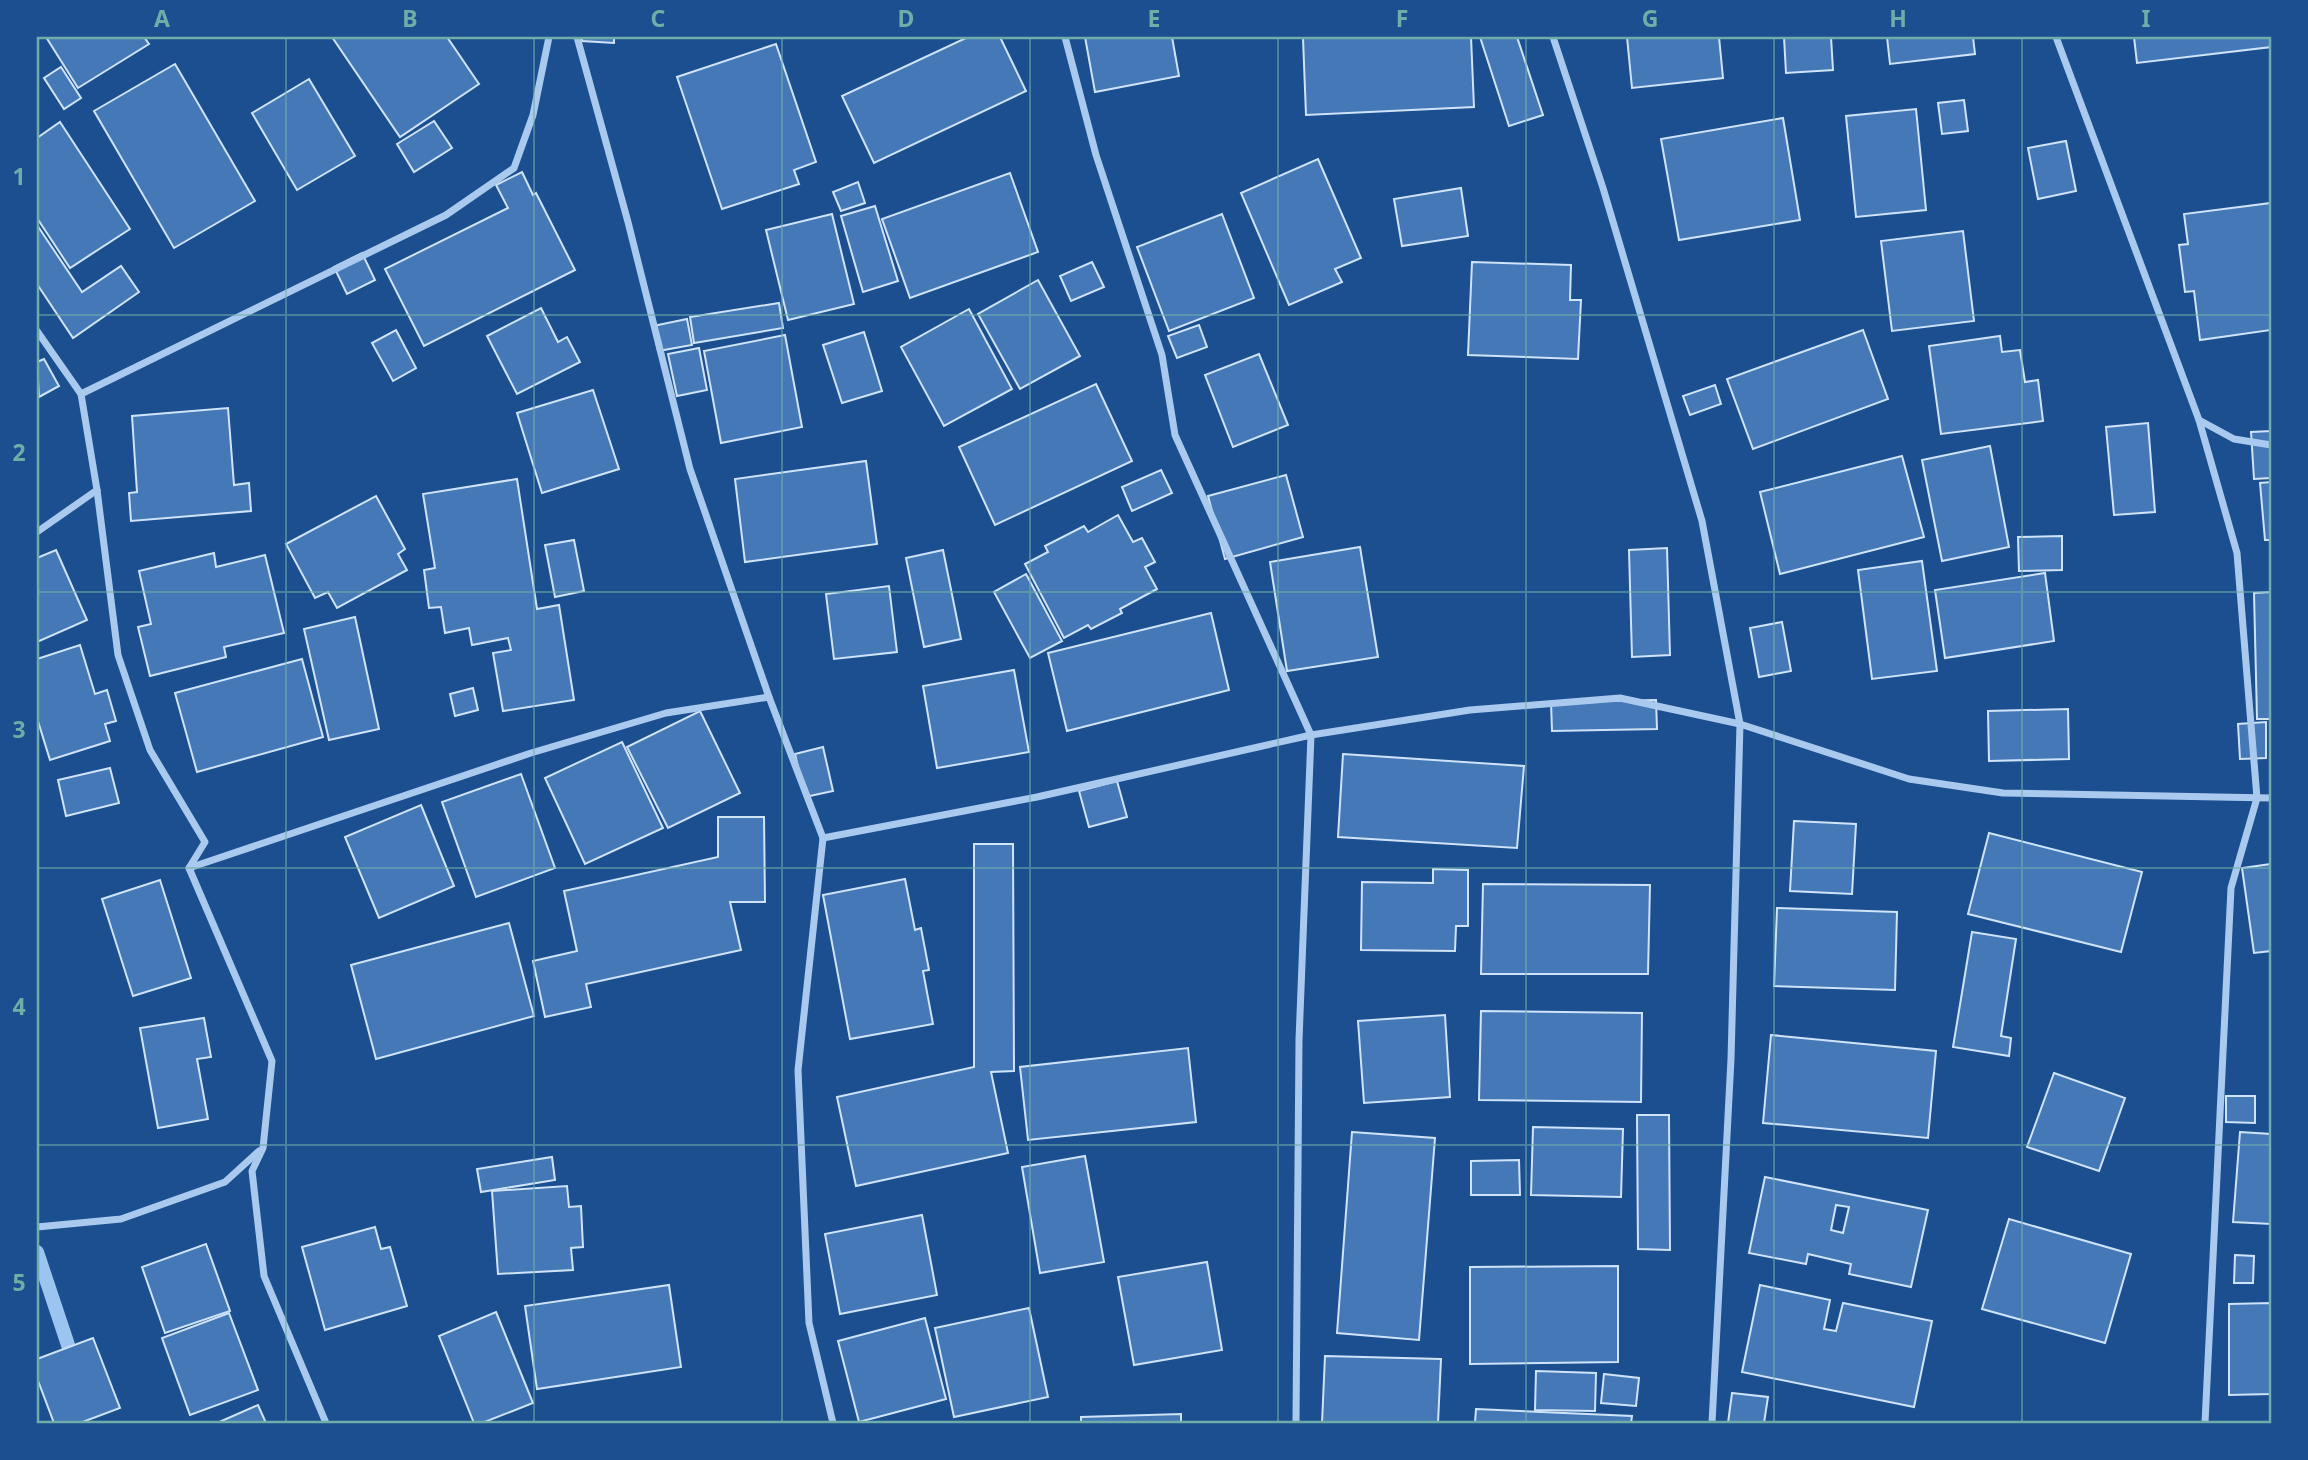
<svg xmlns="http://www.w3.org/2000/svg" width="2308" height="1460" viewBox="0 0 2308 1460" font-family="'Noto Sans',sans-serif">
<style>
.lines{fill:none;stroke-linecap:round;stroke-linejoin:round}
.stream{stroke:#9cc4f0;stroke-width:14}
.building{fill:#4478b7;stroke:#cfe3fa;stroke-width:2;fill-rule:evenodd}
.minor{stroke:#a9c9ee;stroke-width:7}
.grid{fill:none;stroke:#6fada8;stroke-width:2;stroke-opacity:0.55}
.neatline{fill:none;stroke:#6fada8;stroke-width:2.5}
.grid-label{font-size:23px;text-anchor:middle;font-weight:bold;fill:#6fada8}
</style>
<rect width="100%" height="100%" fill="#1b4f8f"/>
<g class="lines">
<!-- stream -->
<polyline class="stream" points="37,1252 75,1366"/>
</g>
<!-- building -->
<g class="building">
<polygon points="46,37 144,37 149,44 78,88"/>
<polygon points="332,37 447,37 479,84 400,137"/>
<polygon points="582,37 614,37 614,43 582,41"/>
<polygon points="968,37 1000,37 1026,91 874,163 842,96"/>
<polygon points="1085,37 1172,37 1179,76 1095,92"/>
<polygon points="1471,37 1474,107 1306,115 1303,38"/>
<polygon points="1480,37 1517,37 1543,115 1509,126"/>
<polygon points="1627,37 1719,37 1723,78 1632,88"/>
<polygon points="1784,37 1831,37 1833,70 1786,73"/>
<polygon points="1887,37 1973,37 1975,54 1890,64"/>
<polygon points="2134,37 2271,37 2271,47 2137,63"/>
<polygon points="776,44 816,162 794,170 799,184 722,209 677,77"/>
<polygon points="175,64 255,201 174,248 94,111"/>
<polygon points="61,67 81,98 64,109 44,78"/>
<polygon points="309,79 355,156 297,190 252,113"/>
<polygon points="1964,100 1968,131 1942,134 1938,103"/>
<polygon points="1916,109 1926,210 1856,217 1846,116"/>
<polygon points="1783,118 1800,220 1679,240 1661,139"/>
<polygon points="434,121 452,148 414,172 397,144"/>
<polygon points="60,122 130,229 70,268 37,218 37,138"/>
<polygon points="2066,141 2076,191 2038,199 2028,148"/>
<polygon points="1318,159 1361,258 1335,269 1342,282 1289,305 1241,193"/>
<polygon points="522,172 533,195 536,193 575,270 424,346 385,269 508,208 496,185"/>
<polygon points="1010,173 1038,252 910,298 882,219"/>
<polygon points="858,182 865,203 841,211 833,192"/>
<polygon points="1461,188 1468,236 1402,246 1394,199"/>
<polygon points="2271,203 2271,330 2200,340 2194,291 2185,292 2179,245 2188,244 2184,214"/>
<polygon points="875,206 898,281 863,292 841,216"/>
<polygon points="832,214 854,304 788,320 766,230"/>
<polygon points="1222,214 1254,298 1169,331 1137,247"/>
<polygon points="37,225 82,292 121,266 139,292 73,338 37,284"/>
<polygon points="1963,231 1974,321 1892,331 1881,241"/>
<polygon points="362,253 375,280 347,294 334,267"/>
<polygon points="1092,262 1104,287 1071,301 1060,276"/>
<polygon points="1472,262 1571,265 1570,300 1581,300 1578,359 1468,355"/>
<polygon points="1038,280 1080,356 1020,389 978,314"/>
<polygon points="779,303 783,328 694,343 690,317"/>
<polygon points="541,308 558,342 567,337 580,362 517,394 487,336"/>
<polygon points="969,309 1012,389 944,426 901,347"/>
<polygon points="687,319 692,345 658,351 653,326"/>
<polygon points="1199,325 1207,347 1177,358 1168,336"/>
<polygon points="396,330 416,368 393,381 372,343"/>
<polygon points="1863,330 1888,399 1753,449 1727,379"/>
<polygon points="864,332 882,391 842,403 823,345"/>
<polygon points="785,335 802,427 721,443 704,351"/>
<polygon points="2000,336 2002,352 2020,350 2025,382 2038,380 2043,421 1941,434 1929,346"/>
<polygon points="699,348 707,390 677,396 668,354"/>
<polygon points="1259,354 1288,425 1233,447 1205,375"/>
<polygon points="44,359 59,386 39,397 37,362"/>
<polygon points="1096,384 1132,461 995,525 959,447"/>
<polygon points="1715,385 1721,404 1690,415 1683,396"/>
<polygon points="593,390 619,469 542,493 517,413"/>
<polygon points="228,408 234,485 249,483 251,511 131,521 129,493 137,492 132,416"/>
<polygon points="2148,423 2155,512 2114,515 2106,427"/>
<polygon points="2271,431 2271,478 2254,479 2251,432"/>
<polygon points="1990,446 2009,547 1942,561 1922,460"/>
<polygon points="1902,456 1924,537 1780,574 1760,492"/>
<polygon points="866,461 877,544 745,562 735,479"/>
<polygon points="1161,470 1172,493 1132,511 1122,487"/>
<polygon points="1286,475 1303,537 1225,559 1208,496"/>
<polygon points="517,479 537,609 559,605 574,700 503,711 493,653 511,650 508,638 472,645 469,628 445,633 441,607 429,608 424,570 435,568 423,494"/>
<polygon points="2271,482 2271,540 2265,540 2260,483"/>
<polygon points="376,496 405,549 398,554 407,570 337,608 328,592 315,598 286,544"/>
<polygon points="1118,515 1133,542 1142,538 1155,562 1145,567 1157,589 1120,609 1122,613 1091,629 1088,625 1064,638 1025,564 1048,552 1045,546 1084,526 1088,532"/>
<polygon points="2062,536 2062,570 2019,571 2018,537"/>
<polygon points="574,540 584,591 555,597 545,545"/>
<polygon points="1360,547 1378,657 1287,671 1270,562"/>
<polygon points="1667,548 1670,655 1632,657 1629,550"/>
<polygon points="56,550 87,620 37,642 37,558"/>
<polygon points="943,550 961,639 924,647 906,558"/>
<polygon points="214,553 216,567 265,555 284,633 224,647 226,657 150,676 138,627 151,624 139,571"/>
<polygon points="1922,561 1937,671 1872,679 1858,570"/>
<polygon points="2045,573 2054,641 1945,658 1935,590"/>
<polygon points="1026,574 1062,641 1030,658 994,592"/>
<polygon points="889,586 897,652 834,659 826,594"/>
<polygon points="2271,592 2271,719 2257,719 2254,593"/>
<polygon points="1211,613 1229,690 1067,731 1048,653"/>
<polygon points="355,617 379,729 329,740 304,629"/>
<polygon points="1782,622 1791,671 1759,677 1750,628"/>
<polygon points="80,645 95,694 107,690 116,721 105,724 110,741 50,760 37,718 37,659"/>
<polygon points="302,659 323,737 197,772 175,693"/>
<polygon points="1014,670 1029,752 937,768 923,686"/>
<polygon points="473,688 478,710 455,716 450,694"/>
<polygon points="1656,700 1657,729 1552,731 1551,702"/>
<polygon points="2068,709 2069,759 1989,761 1988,711"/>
<polygon points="700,711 740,793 668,828 627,747"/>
<polygon points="2266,722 2266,758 2240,759 2238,724"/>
<polygon points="622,742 663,828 585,864 545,778"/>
<polygon points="823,747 833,791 805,797 795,754"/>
<polygon points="1343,754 1524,766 1517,848 1338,837"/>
<polygon points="110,768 119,803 66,816 58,780"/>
<polygon points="521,774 555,868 476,897 442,802"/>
<polygon points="1117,781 1127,817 1089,827 1079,791"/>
<polygon points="421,805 454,886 379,918 345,837"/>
<polygon points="718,817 764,817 765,902 730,902 741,950 586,984 591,1007 545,1017 533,961 577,951 564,891 718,857"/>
<polygon points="1794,821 1856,824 1852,894 1790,891"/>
<polygon points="1989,833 2142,872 2121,952 1968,914"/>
<polygon points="974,844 1013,844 1014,1071 991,1072 1008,1153 856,1186 837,1097 974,1067"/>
<polygon points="2271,864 2271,951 2254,953 2242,868"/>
<polygon points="1433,869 1468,870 1468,926 1456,926 1455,951 1361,950 1362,882 1433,883"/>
<polygon points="905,879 915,930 921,928 929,970 923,971 933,1024 850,1039 823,895"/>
<polygon points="160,880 191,978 133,996 102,899"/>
<polygon points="1483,884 1650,885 1648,974 1481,974"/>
<polygon points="1777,908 1897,912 1895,990 1774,986"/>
<polygon points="509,923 534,1016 376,1059 351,965"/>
<polygon points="1972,932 2016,939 2001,1036 2011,1038 2009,1056 1953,1047"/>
<polygon points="1481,1011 1642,1013 1641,1102 1479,1100"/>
<polygon points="1445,1015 1450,1097 1364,1103 1358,1021"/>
<polygon points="204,1018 211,1057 197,1059 208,1119 158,1128 140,1028"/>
<polygon points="1771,1035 1936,1051 1928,1138 1763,1123"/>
<polygon points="1188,1048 1196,1122 1028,1140 1020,1067"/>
<polygon points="2054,1073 2125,1098 2099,1171 2027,1147"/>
<polygon points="2226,1096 2255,1096 2255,1123 2226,1122"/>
<polygon points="1637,1115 1669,1115 1670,1250 1638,1249"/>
<polygon points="1533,1127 1623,1129 1621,1197 1531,1195"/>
<polygon points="1352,1132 1435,1138 1419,1340 1337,1333"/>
<polygon points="2240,1132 2271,1134 2271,1224 2233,1222"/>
<polygon points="1085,1156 1104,1262 1040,1273 1022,1167"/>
<polygon points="552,1157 555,1180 481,1192 477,1169"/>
<polygon points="1519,1160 1520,1195 1471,1195 1471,1161"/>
<path d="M 1765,1177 L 1928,1210 L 1911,1287 L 1849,1274 L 1851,1264 L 1808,1254 L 1806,1264 L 1749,1253 ZM 1836,1205 L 1849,1207 L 1843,1233 L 1831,1230 Z"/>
<polygon points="567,1186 569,1207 581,1206 583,1247 571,1248 573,1270 498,1274 492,1191"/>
<polygon points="922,1215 937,1295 840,1314 825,1234"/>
<polygon points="2009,1219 2131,1254 2105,1343 1982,1309"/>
<polygon points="375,1227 381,1249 390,1247 407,1306 325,1330 302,1247"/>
<polygon points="206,1244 230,1311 165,1333 142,1267"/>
<polygon points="2235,1255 2254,1256 2253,1283 2234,1283"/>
<polygon points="1207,1262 1222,1350 1134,1365 1118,1277"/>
<polygon points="1618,1266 1618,1362 1470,1364 1470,1267"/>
<polygon points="669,1285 681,1367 537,1389 525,1306"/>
<polygon points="1760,1285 1830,1300 1824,1329 1836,1331 1843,1303 1932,1321 1914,1407 1742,1372"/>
<polygon points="2271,1303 2271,1394 2229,1395 2229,1304"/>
<polygon points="1029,1308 1048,1397 954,1417 935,1328"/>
<polygon points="496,1312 533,1403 482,1423 474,1423 439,1336"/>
<polygon points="229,1313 258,1390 190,1415 162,1338"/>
<polygon points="925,1318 946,1399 859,1422 838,1341"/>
<polygon points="93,1338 120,1408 80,1423 54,1423 37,1378 37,1359"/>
<polygon points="1325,1356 1441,1359 1438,1423 1322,1423"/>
<polygon points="1536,1371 1596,1373 1595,1411 1535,1410"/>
<polygon points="1604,1374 1639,1378 1636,1406 1601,1403"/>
<polygon points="1732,1393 1768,1397 1764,1423 1728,1423"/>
<polygon points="258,1405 266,1423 217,1423"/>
<polygon points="1476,1409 1632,1416 1631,1423 1475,1423"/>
<polygon points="1181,1414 1181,1423 1081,1423 1081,1417"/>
</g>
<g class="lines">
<!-- minor -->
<g class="minor">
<polyline points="577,37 628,222 690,469 769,697 823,838 798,1070 809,1323 833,1423"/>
<polyline points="1065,37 1096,155 1162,355 1175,435 1311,735 1299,1040 1296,1423"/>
<polyline points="1553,37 1603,188 1702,521 1740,724 1731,1059 1712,1423"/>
<polyline points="2056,37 2199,420 2234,439 2271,445"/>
<polyline points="37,331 81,394 97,490 118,655 150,750 205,842 189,868 272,1061 263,1148 252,1171 264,1276 326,1423"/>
<polyline points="81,394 446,215 514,168 533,115 549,37"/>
<polyline points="2199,420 2237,553 2257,798 2231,888 2205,1423"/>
<polyline points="37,532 97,490"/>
<polyline points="823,838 1037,797 1311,735 1470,710 1620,698 1740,724 1909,779 2003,793 2271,798"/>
<polyline points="189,868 531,753 666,713 769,697"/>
<polyline points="37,1227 121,1219 225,1182 259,1151"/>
</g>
</g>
<!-- grid -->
<path class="grid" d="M 286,37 L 286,1423M 534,37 L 534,1423M 782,37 L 782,1423M 1030,37 L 1030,1423M 1278,37 L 1278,1423M 1526,37 L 1526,1423M 1774,37 L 1774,1423M 2022,37 L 2022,1423M 37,315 L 2271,315M 37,592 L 2271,592M 37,868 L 2271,868M 37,1145 L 2271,1145"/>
<!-- border -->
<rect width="2308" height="1460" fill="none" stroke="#1b4f8f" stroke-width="77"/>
<rect x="38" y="38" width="2232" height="1384" class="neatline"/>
<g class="grid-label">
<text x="162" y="27">A</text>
<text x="410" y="27">B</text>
<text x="658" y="27">C</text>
<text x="906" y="27">D</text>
<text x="1154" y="27">E</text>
<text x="1402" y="27">F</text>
<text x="1650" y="27">G</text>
<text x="1898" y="27">H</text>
<text x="2146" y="27">I</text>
<text x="19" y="185">1</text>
<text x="19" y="461">2</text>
<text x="19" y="738">3</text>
<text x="19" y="1015">4</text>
<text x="19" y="1291">5</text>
</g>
</svg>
